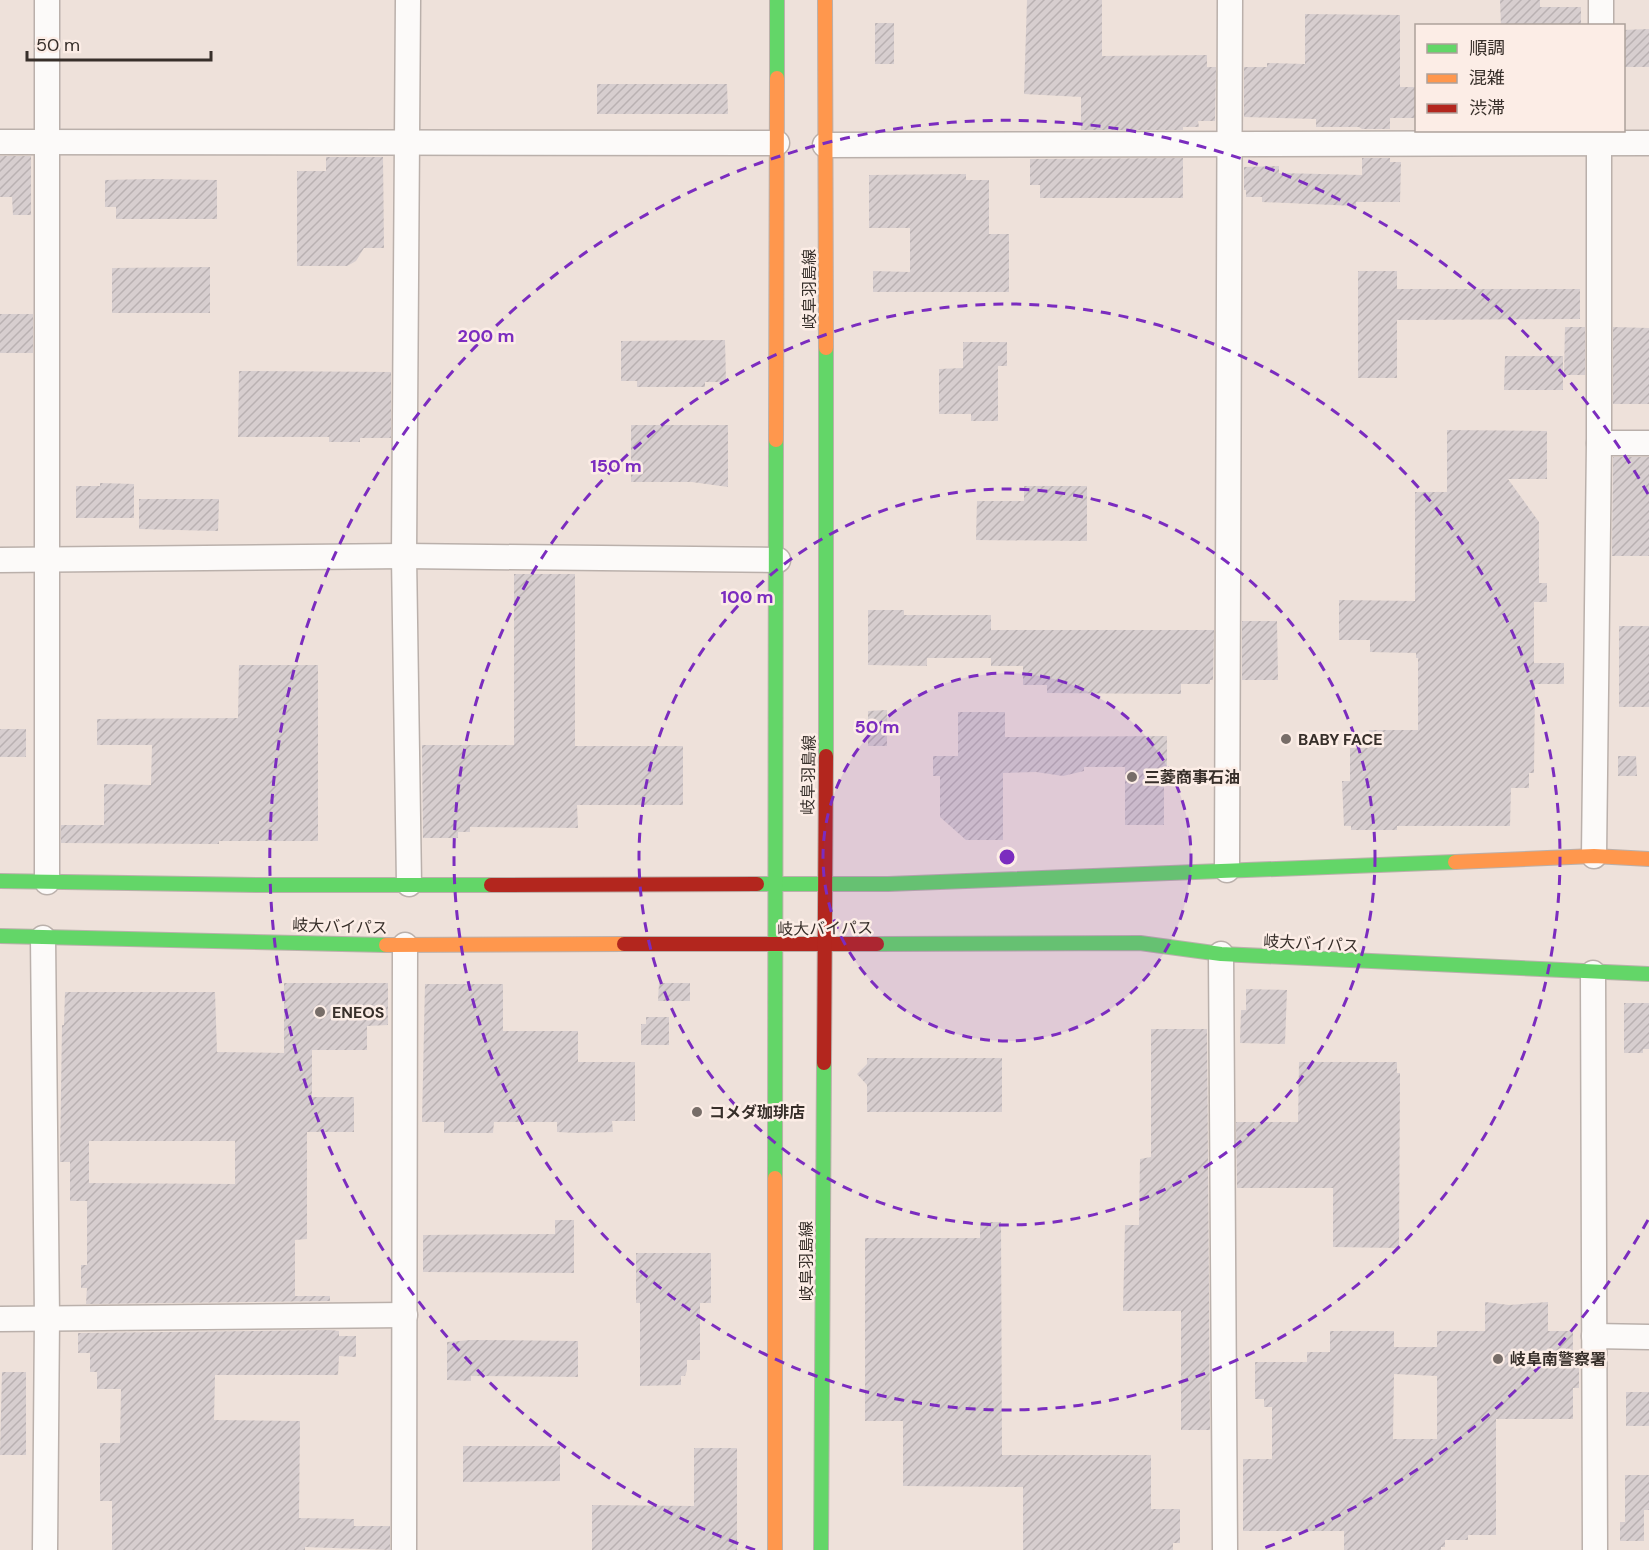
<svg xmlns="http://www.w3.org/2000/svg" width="1649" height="1550" viewBox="0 0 1649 1550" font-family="'DM Sans','Noto Sans JP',sans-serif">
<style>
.building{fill:url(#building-hatch);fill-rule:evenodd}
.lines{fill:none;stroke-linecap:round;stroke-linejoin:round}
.street-casing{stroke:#bab0ab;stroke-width:27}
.fast-casing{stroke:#bab0ab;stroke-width:16}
.slow-casing{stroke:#bab0ab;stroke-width:16}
.jam-casing{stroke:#bab0ab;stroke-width:16}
.street{stroke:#fcfaf9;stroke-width:24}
.fast{stroke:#63d668;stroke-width:14}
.slow{stroke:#ff974d;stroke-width:14}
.jam{stroke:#b3261e;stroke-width:14}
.ring{fill:none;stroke:#7b2cbf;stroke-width:3;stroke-dasharray:10 8}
.poi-dot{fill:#776d68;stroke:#fcede6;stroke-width:2}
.labels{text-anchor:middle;stroke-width:5;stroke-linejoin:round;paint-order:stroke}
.street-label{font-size:16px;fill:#372f2a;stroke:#fcede6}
.poi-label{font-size:16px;font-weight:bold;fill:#372f2a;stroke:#fcede6;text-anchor:start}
.centre{fill:#7b2cbf;stroke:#fcede6;stroke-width:3}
.ring-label{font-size:18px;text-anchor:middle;font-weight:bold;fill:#7b2cbf;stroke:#fcede6;stroke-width:5;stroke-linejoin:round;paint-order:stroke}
</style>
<defs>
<pattern id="building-hatch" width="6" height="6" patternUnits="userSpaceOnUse" patternTransform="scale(1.5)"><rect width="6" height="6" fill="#d7cecf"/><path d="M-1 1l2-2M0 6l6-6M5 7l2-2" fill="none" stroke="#b9b1b2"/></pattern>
</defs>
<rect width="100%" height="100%" fill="#eee1da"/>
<!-- building -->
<g class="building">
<polygon points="1027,0 1102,0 1102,56 1207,55 1207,67 1216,67 1215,121 1198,121 1199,127 1183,127 1183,130 1081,130 1081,97 1024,94"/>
<polygon points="1500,0 1540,0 1540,7 1581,7 1581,26 1501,26"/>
<polygon points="1305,14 1400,15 1400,87 1416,87 1416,118 1390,118 1390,129 1362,129 1359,127 1316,127 1316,119 1244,117 1244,67 1267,67 1267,63 1305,64"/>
<rect x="875" y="23" width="19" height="41"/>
<polygon points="1649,29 1649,67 1623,67 1623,30"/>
<polygon points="597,84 727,84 728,114 597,114"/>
<polygon points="0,156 31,156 31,215 13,215 12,197 0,197"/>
<polygon points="326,157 383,157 384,248 364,248 356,261 347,266 297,266 297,171 326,171"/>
<polygon points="1183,158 1183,198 1040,198 1040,185 1030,185 1030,159"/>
<polygon points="1362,158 1390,158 1390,162 1401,162 1400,202 1356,202 1356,206 1262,202 1262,197 1246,197 1246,190 1244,190 1244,167 1279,166 1279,173 1362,175"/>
<polygon points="966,174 966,180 989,180 989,234 1009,234 1009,292 873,292 873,271 910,272 910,228 869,228 869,175"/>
<polygon points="154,179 217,180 217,219 116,219 116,207 105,207 105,180"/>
<polygon points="210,267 210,313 112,313 112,268"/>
<polygon points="1358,271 1397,271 1397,289 1580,289 1580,319 1397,320 1397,378 1358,378"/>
<rect x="0" y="314" width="33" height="39"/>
<polygon points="1565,327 1585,327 1585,375 1564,375"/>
<polygon points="1613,327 1649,328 1649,404 1613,404"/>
<polygon points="725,340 726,382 705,382 705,387 637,387 637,381 621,381 621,341"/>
<polygon points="963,342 1007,342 1007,366 998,366 998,421 971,421 971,414 939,414 939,369 963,368"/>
<polygon points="1505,356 1563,356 1563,390 1504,390"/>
<polygon points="239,371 391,372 391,438 360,438 360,442 329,442 329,437 238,437"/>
<polygon points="631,425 728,425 728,487 692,482 631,482"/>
<polygon points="1447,430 1547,431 1547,479 1508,479 1539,522 1539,583 1547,583 1547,602 1534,602 1534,663 1564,663 1564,684 1535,684 1534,773 1529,773 1529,788 1511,788 1510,826 1397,826 1397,830 1351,830 1351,826 1344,826 1342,781 1350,781 1350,748 1369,748 1369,730 1418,730 1418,658 1416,658 1416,653 1370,652 1370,640 1339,640 1339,600 1415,601 1415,492 1447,492"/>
<polygon points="1613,457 1649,457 1649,556 1612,556"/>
<polygon points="100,483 134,484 134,518 76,518 76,486 100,486"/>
<polygon points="1024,486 1087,486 1087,541 976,540 977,501 1024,501"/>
<polygon points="139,499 219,499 218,531 139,529"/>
<polygon points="514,574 575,574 575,746 683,746 683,805 577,805 578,828 470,827 470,832 458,832 458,838 423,838 422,745 514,745"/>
<polygon points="868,610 904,610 904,615 991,615 991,630 1214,630 1213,680 1210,680 1210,684 1181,684 1181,694 1047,693 1047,685 1023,685 1023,666 991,666 991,658 927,658 927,666 868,665"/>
<polygon points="1242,621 1277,621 1278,680 1242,680"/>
<rect x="1619" y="626" width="30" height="81"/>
<polygon points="239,665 318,665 318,841 219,841 219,844 61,843 61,825 104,825 104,784 151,785 152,745 97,745 97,719 238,718"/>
<polygon points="887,710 887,746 868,746 868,711"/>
<polygon points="958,712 1005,712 1005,737 1167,736 1167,767 1164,767 1164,825 1125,825 1125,767 1084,767 1084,771 1063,776 1036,772 1003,773 1003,840 966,840 940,817 940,776 933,776 933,756 958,756"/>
<rect x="0" y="729" width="26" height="28"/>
<polygon points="1618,756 1636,756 1637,776 1618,776"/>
<path d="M 284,983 L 388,983 L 388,1025 L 367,1026 L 367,1050 L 312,1050 L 312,1097 L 354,1097 L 354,1132 L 307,1132 L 307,1239 L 295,1240 L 295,1296 L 330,1296 L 330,1301 L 86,1304 L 87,1288 L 81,1288 L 81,1265 L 87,1265 L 87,1201 L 70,1201 L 70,1162 L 60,1162 L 62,1025 L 64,1025 L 65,992 L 215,992 L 217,1052 L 284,1053 ZM 89,1141 L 235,1141 L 235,1184 L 89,1183 Z"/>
<polygon points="659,983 690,983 690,1001 658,1001"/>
<polygon points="425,984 503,984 503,1031 578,1031 578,1062 635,1062 635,1121 612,1121 613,1132 578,1133 557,1132 557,1122 494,1122 493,1133 444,1133 444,1122 422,1122"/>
<polygon points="1246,989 1287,990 1285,1044 1240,1043 1241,1010 1246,1010"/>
<polygon points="1624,1003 1649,1003 1649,1049 1643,1049 1643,1053 1624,1053"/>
<polygon points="646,1017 669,1017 669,1045 641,1045 641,1024 646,1024"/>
<polygon points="1151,1029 1207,1029 1210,1430 1181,1430 1181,1311 1123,1311 1125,1225 1139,1225 1140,1159 1151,1157"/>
<polygon points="867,1058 1002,1058 1002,1112 867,1112 867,1085 857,1074 867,1064"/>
<polygon points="1299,1062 1397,1062 1397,1073 1400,1073 1399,1248 1333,1247 1333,1188 1237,1188 1236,1122 1298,1122"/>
<polygon points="555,1220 574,1220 574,1273 423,1272 423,1235 555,1234"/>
<polygon points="980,1222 1001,1222 1002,1455 1151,1455 1151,1509 1180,1509 1180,1543 1173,1543 1173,1550 1023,1550 1023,1487 903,1486 903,1421 865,1421 865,1238 980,1238"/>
<polygon points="636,1253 711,1253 711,1303 700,1303 700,1360 687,1360 687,1370 685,1376 681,1376 681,1385 640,1386 640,1303 636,1303"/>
<path d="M 1485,1302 L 1509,1305 L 1548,1302 L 1548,1331 L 1573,1331 L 1573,1367 L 1579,1367 L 1579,1388 L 1573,1388 L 1573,1419 L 1496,1419 L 1496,1535 L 1468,1535 L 1468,1540 L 1445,1540 L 1445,1547 L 1441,1547 L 1441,1550 L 1344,1550 L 1344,1531 L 1243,1531 L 1243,1459 L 1272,1459 L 1272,1407 L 1264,1407 L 1264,1399 L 1255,1399 L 1255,1362 L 1307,1362 L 1307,1352 L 1330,1352 L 1330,1331 L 1394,1331 L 1394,1347 L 1437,1347 L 1437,1331 L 1485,1331 ZM 1394,1374 L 1437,1376 L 1437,1439 L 1393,1439 Z"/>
<polygon points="330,1330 339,1331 339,1336 356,1336 356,1357 339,1356 338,1375 215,1375 214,1420 300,1421 299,1518 354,1519 354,1526 390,1526 390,1550 305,1547 305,1550 112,1550 112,1501 100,1501 100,1443 120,1443 121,1389 97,1389 97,1372 90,1372 90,1353 78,1353 78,1333"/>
<polygon points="471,1340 578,1341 578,1377 471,1376 471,1381 447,1380 447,1342"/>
<polygon points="2,1372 26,1372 26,1455 0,1455"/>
<rect x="1626" y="1392" width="23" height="34"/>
<polygon points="463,1446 560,1446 560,1481 463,1482"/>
<polygon points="694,1448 737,1448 737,1550 592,1550 592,1505 694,1506"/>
<polygon points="1625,1475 1649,1475 1649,1510 1644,1510 1644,1541 1620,1541 1620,1522 1625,1522"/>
</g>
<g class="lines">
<defs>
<g id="street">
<polyline points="408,0 404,556 409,884"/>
<polyline points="1601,26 1601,0"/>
<polyline points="0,142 777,143"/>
<polyline points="825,145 1649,143"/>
<polyline points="1599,443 1649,443"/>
<polyline points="0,560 404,556 778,560"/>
<polyline points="1594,856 1599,443 1599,130"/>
<polyline points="1227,870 1230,0"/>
<polyline points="47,882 47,0"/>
<polyline points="43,938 47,1318 45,1550"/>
<polyline points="1221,954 1225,1550"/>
<polyline points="1593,973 1595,1550"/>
<polyline points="0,1319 405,1315"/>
<polyline points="1594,1336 1649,1337"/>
<polyline points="404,1550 405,945"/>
</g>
<g id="fast">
<polyline points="777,78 777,0"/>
<polyline points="826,756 826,348"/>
<polyline points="0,881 256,885 491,885"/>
<polyline points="757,884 888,884 1455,862"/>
<polyline points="0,936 386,945"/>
<polyline points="877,944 1140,943 1221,954 1649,974"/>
<polyline points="775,1178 776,440"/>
<polyline points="821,1550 824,1063"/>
</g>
<g id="slow">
<polyline points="825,0 826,348"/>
<polyline points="776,440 777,78"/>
<polyline points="1455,862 1594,856 1649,859"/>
<polyline points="386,945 624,944"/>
<polyline points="775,1550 775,1178"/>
</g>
<g id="jam">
<polyline points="491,885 757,884"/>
<polyline points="624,944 877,944"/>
<polyline points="824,1063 826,756"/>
</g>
</defs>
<!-- street casing -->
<use href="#street" class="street-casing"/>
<!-- fast casing -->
<use href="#fast" class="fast-casing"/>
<!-- slow casing -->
<use href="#slow" class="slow-casing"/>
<!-- jam casing -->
<use href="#jam" class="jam-casing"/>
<!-- street -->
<use href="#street" class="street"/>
<!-- fast -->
<use href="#fast" class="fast"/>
<!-- slow -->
<use href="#slow" class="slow"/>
<!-- jam -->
<use href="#jam" class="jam"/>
</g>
<!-- distance rings -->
<circle cx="1007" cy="857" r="184" fill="#7b2cbf" fill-opacity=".12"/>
<g class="ring">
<circle cx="1007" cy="857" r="184"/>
<circle cx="1007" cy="857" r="368"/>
<circle cx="1007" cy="857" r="553"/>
<path d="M1648 1220A737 737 0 0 1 1259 1550M755 1550A737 737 0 1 1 1648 494"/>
</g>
<!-- markers -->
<g class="poi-dot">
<circle cx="1286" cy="739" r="6"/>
<circle cx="1132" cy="777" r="6"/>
<circle cx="320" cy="1012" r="6"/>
<circle cx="697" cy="1112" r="6"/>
<circle cx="1498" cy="1359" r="6"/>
</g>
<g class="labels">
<!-- street labels -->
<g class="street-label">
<text transform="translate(809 289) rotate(-90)" y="6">岐阜羽島線</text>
<text transform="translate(808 775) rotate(-89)" y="6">岐阜羽島線</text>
<text transform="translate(340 926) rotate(2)" y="6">岐大バイパス</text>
<text transform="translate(825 928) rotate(-1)" y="6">岐大バイパス</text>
<text transform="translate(1311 943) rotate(3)" y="6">岐大バイパス</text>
<text transform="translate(806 1261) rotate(-90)" y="6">岐阜羽島線</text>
</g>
<!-- poi labels -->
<g class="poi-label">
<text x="1298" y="745">BABY FACE</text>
<text x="1144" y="783">三菱商事石油</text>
<text x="332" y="1018">ENEOS</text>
<text x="709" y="1118">コメダ珈琲店</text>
<text x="1510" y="1365">岐阜南警察署</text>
</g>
</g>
<circle cx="1007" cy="857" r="9" class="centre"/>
<g class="ring-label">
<text x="486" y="342">200 m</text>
<text x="616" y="472">150 m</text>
<text x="747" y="603">100 m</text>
<text x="877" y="733">50 m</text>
</g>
<!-- legend -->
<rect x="1415" y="24" width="210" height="108" fill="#fcede6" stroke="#ada19b" stroke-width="1.5"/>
<rect x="1427" y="44" width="30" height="9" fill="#63d668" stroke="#ada19b" stroke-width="1.5"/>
<text x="1469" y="54" font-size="18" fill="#372f2a">順調</text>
<rect x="1427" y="74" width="30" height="9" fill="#ff974d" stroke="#ada19b" stroke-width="1.5"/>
<text x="1469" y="84" font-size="18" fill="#372f2a">混雑</text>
<rect x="1427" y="104" width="30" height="9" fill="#b3261e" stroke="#ada19b" stroke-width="1.5"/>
<text x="1469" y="114" font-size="18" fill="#372f2a">渋滞</text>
<!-- scale -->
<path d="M27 51v9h184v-9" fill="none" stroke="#372f2a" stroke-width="3"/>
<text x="36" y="51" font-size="18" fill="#372f2a" stroke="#fcede6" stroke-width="4.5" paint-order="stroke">50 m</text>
</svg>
